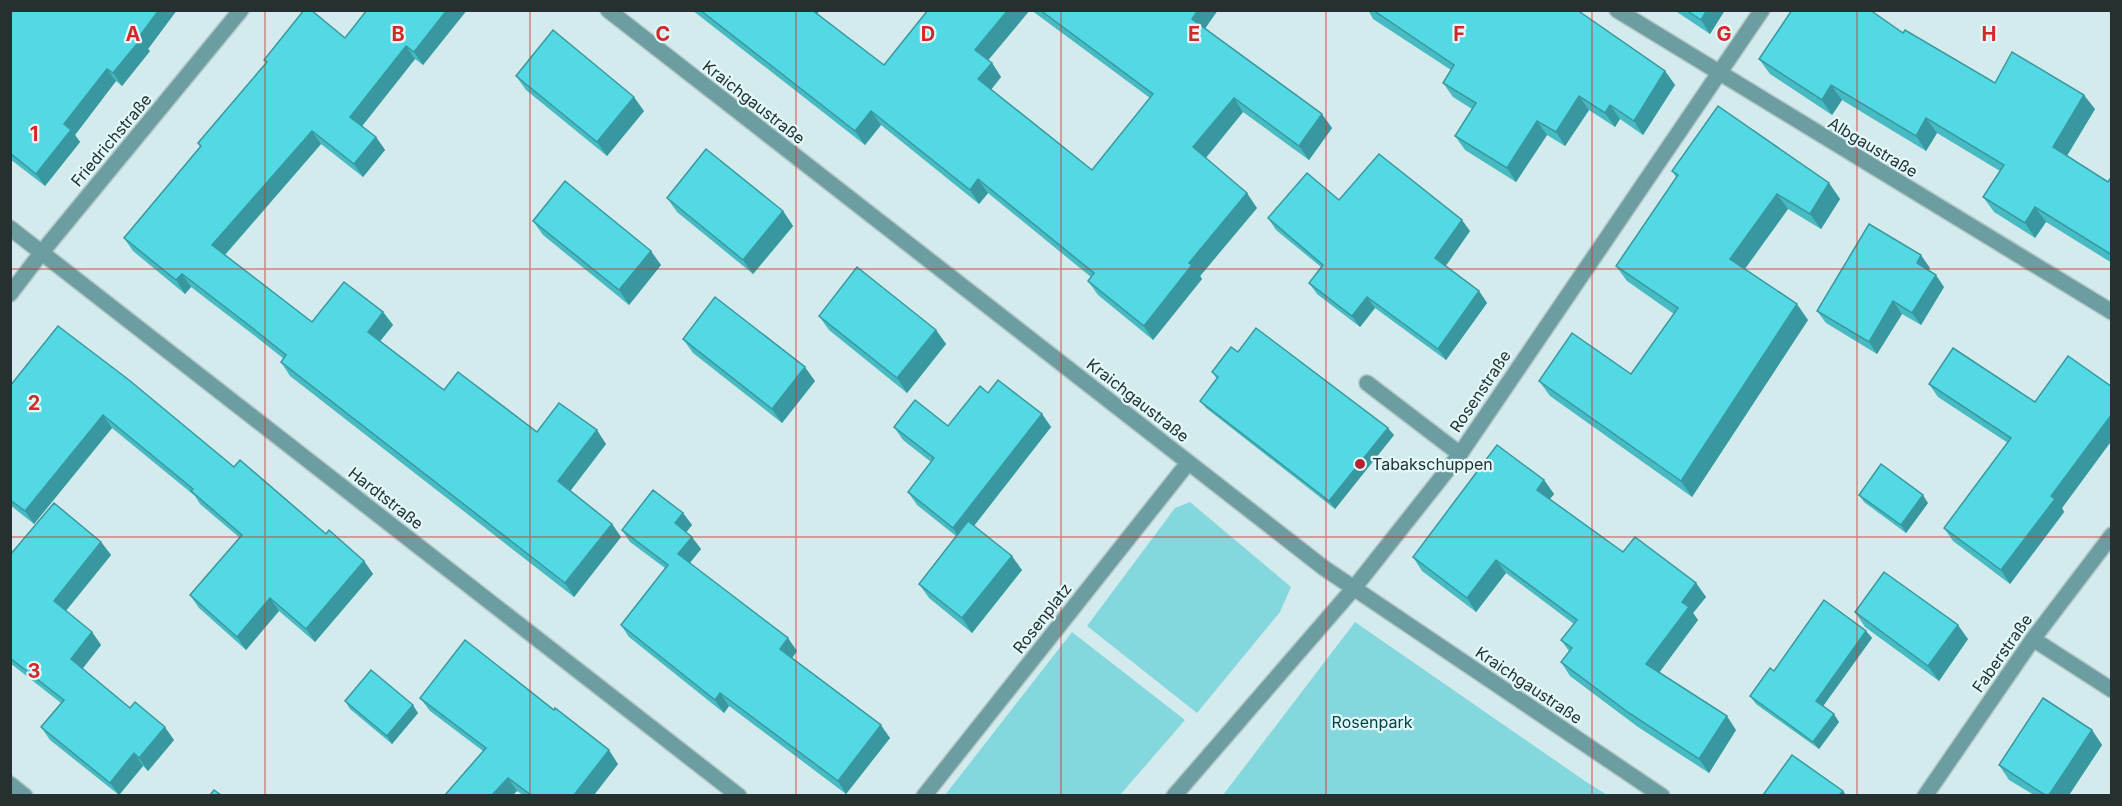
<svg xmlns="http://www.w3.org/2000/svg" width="2122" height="806" viewBox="0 0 2122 806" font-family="Inter,sans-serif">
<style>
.green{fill:#85d7de}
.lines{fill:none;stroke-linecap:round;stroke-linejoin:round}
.minor-casing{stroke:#b1c6c7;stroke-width:18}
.minor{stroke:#6c9da1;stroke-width:15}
.wall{fill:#47bbc3}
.shaded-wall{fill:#39989f}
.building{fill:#52d9e3;stroke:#39989f;stroke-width:1.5}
.grid{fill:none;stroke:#d62828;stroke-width:1.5;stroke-opacity:0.55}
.poi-dot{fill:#b52330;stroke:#e1f9fb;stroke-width:2}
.labels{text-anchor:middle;stroke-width:4.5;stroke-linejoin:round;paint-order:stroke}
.street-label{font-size:16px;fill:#273031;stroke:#e1f9fb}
.poi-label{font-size:16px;fill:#273031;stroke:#e1f9fb;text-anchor:start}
.park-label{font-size:16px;fill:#034348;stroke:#e1f9fb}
.grid-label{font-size:20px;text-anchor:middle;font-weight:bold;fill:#d62828;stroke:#e1f9fb;stroke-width:4.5;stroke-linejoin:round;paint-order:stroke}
</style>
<rect width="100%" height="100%" fill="#d4ebed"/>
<!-- green -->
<g class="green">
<polygon points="1190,502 1291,587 1280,612 1197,713 1087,626 1175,508"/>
<polygon points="1355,622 1585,781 1607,795 1223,795"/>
<polygon points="1072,632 1185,720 1120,795 945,795"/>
</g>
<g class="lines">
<defs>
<g id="minor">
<polyline points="608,10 1324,568 1662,796"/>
<polyline points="1617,10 2112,312"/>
<polyline points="10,228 739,796"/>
<polyline points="10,294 42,252 241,10"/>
<polyline points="1367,383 1460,454"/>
<polyline points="2033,639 2112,690"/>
<polyline points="10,784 25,796"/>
<polyline points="924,796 1188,463"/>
<polyline points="1174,796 1354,588 1460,454 1762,10"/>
<polyline points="1925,796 2033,639 2112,535"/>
</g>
</defs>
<!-- minor casing -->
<use href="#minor" class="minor-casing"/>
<!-- minor -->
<use href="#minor" class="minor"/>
</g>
<!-- wall -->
<g class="wall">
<polygon points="10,10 177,10 148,49 150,51 122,86 116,81 75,135 80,142 45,186 10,159"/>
<polygon points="467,10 423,65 415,59 362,126 376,137 385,150 363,177 321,144 225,255 312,322 383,312 393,325 380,341 444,390 537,432 606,444 570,491 612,524 621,537 574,597 290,376 281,362 284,359 255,336 191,287 185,294 133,251 124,238 200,147 198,143 267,63 264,60 345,38"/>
<polygon points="692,10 820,10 817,14 884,65 928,10 1030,10 988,60 992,63 1001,77 991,90 1092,170 1150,98 1031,10 1218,10 1205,28 1332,128 1309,160 1243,112 1206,158 1257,208 1200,276 1202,279 1153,340 1098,295 1088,281 1091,277 988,193 979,204 881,125 865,145"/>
<polygon points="1368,10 1580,10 1579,12 1665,71 1675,85 1643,135 1620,119 1615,127 1589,110 1565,146 1547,135 1516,182 1465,150 1455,136 1472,109 1453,97 1443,83 1451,70 1373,19"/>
<polygon points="1674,10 1725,10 1710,34"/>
<polygon points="1903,33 1995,83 2095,109 2067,156 2108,182 2112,176 2112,263 2046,222 2035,238 1994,212 1983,197 2000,171 1937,133 1926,151 1842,100 1832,115 1770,74 1759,59"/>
<polygon points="516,76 644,111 607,156 526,90"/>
<polygon points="1672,171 1829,183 1840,199 1821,229 1788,209 1745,269 1808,320 1692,497 1550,396 1539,381 1631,374 1674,314 1627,281 1616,266 1676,177"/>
<polygon points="667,198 783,211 793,226 753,274 677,212"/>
<polygon points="1339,200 1470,231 1445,266 1479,291 1487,303 1446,360 1375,308 1360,327 1317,294 1309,283 1321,267 1276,230 1268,218"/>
<polygon points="533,221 661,265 629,305 543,235"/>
<polygon points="1930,268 1928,270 1944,287 1921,325 1902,314 1877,354 1826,323 1817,311"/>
<polygon points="819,316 936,330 946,344 907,393 829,330"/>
<polygon points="58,326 234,467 364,561 373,574 315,642 279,611 246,650 199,608 190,595 240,538 200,504 195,496 112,428 34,524 10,505 10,386"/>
<polygon points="683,339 815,381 782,423 693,353"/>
<polygon points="1238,352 1394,435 1335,509 1206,408 1200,401 1217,379 1212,372"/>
<polygon points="1929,384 2035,402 2112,387 2112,440 2062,508 2064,512 2010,584 1953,541 1944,528 2008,443 1938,397"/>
<polygon points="988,393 1042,414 1051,427 974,526 1022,570 972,633 929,598 919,584 956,536 917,505 908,492 931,462 903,440 894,427 948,426"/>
<polygon points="1544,480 1554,494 1549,500 1623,552 1696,583 1706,597 1693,613 1698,620 1659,672 1736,730 1709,773 1638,727 1570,676 1561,662 1569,651 1561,640 1574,624 1506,573 1476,612 1422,571 1413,557"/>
<polygon points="1859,495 1928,503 1906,533 1864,502"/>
<polygon points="683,513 692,525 686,532 701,549 690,563 797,651 792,658 890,738 846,794 729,706 724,713 629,637 621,625 665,568 630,542 622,530"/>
<polygon points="101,542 111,555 66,611 92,632 101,645 82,669 130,708 174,740 148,771 143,766 119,795 50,740 41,727 61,703 10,663 10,555"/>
<polygon points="1855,612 1968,639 1939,681 1865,627"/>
<polygon points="1866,631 1872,638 1823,706 1839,722 1819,749 1756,704 1750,696 1774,671"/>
<polygon points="420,698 618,764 594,795 523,795 517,791 513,795 445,795 483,751 430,711"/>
<polygon points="345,701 418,713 392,744 350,709"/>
<polygon points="2092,730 2102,745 2069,795 2034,795 2009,780 1999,765"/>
</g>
<!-- shaded-wall -->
<g class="shaded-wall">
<polygon points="159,10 177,10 148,49 150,51 122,86 113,73"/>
<polygon points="447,10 467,10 423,65 414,52"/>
<polygon points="808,10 820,10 814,18"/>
<polygon points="1008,10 1030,10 985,64 975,50"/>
<polygon points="1198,10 1218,10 1202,33 1192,19"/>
<polygon points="1707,10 1725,10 1710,34 1701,20"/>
<polygon points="406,46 415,59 359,130 350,117"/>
<polygon points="992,63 1001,77 988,93 978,79"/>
<polygon points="107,69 116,81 75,135 80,142 45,186 36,174 64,124"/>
<polygon points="1665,71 1675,85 1643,135 1634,121"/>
<polygon points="1831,85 1842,100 1832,115 1822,100"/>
<polygon points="2084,95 2095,109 2063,162 2053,147"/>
<polygon points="1579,96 1589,110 1565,146 1556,132"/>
<polygon points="634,97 644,111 607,156 597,142"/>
<polygon points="1234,98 1243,112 1203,161 1193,147"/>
<polygon points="1610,105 1620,119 1615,127 1605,113"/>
<polygon points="871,111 881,125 865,145 855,131"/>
<polygon points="1322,114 1332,128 1309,160 1299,146"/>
<polygon points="1926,118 1937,133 1926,151 1916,136"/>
<polygon points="1537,121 1547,135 1516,182 1507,168"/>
<polygon points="312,131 321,144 222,258 212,245"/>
<polygon points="376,137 385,150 363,177 354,164"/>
<polygon points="978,179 988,193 979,204 970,190"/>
<polygon points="1829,183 1840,199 1821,229 1810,214"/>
<polygon points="1247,193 1257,208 1200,276 1202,279 1153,340 1144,326 1189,263"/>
<polygon points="1777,194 1788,209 1741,274 1730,259"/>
<polygon points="2035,207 2046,222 2035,238 2025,223"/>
<polygon points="783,211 793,226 753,274 743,260"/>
<polygon points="1462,220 1470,231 1443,270 1435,258"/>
<polygon points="651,251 661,265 629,305 619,290"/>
<polygon points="1921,255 1930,268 1925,276 1917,263"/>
<polygon points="182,274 191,287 185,294 176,280"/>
<polygon points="1936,275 1944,287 1921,325 1912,313"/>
<polygon points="1479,291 1487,303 1446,360 1438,349"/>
<polygon points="1367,297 1375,308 1360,327 1352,316"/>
<polygon points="1893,301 1902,314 1877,354 1869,342"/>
<polygon points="1797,304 1808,320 1692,497 1681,481"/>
<polygon points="383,312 393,325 377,345 368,332"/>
<polygon points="936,330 946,344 907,393 897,378"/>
<polygon points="805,367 815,381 782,423 772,409"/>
<polygon points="1042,414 1051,427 962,541 953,528"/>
<polygon points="2112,414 2112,440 2062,508 2064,512 2010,584 2001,570 2051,496"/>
<polygon points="103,415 112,428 34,524 25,511"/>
<polygon points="1388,428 1394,435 1335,509 1329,501"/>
<polygon points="597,430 606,444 568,494 558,481"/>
<polygon points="1544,480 1554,494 1546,504 1537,490"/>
<polygon points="1923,495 1928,503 1906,533 1901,525"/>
<polygon points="683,513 692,525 684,535 675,523"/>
<polygon points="612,524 621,537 574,597 565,583"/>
<polygon points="692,537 701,549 687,566 678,554"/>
<polygon points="101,542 111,555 63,614 54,601"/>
<polygon points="1012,556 1022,570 972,633 962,618"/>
<polygon points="1496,560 1506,573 1476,612 1467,598"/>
<polygon points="364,561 373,574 315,642 306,629"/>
<polygon points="1696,583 1706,597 1693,613 1698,620 1656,677 1646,664 1682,602"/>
<polygon points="270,598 279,611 246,650 237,637"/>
<polygon points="1958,625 1968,639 1939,681 1928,666"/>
<polygon points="1866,631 1872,638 1821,709 1816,701"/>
<polygon points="92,632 101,645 80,672 71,659"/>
<polygon points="788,638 797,651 789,662 780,649"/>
<polygon points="720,693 729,706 724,713 715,700"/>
<polygon points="413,705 418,713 392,744 387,736"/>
<polygon points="1834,714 1839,722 1819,749 1813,742"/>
<polygon points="1727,716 1736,730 1709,773 1699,759"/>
<polygon points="881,725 890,738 846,794 838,781"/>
<polygon points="165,727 174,740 148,771 139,758"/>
<polygon points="2092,730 2102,745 2069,795 2049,795"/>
<polygon points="609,750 618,764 594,795 574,795"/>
<polygon points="134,753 143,766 119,795 110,783"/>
<polygon points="508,778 517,791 513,795 492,795"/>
<polygon points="1843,791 1846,795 1839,795"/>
</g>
<!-- building -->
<g class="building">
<polygon points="10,10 159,10 139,37 141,39 113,73 107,69 64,124 71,130 36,174 10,153"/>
<polygon points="304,10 311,10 345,38 367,10 447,10 414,52 406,46 350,117 376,137 354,164 312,131 212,245 312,322 344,282 383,312 368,332 444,390 458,372 537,432 559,403 597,430 558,481 612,524 565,583 281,362 286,355 246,323 182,274 176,280 124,238 201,146 198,143 267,62 264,60"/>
<polygon points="700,10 812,10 884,65 928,10 1008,10 975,50 992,63 978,79 1092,170 1153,94 1040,10 1198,10 1192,19 1322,114 1299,146 1234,98 1193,147 1247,193 1189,263 1192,265 1144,326 1088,281 1094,273 978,179 970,190 871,111 855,131"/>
<polygon points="1373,10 1577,10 1665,71 1634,121 1610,105 1605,113 1579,96 1556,132 1537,121 1507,168 1455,136 1476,103 1443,83 1454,65"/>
<polygon points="1686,10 1707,10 1701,20"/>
<polygon points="1792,10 1870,10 1903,33 1905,30 1995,83 2012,52 2084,95 2053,147 2108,182 2112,176 2112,255 2035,207 2025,223 1983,197 2004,165 1926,118 1916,136 1831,85 1822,100 1759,59"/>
<polygon points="553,30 634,97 597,142 516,76"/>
<polygon points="1718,106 1829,183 1810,214 1777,194 1730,259 1797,304 1681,481 1539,381 1572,333 1631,374 1678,308 1616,266 1678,175 1672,171"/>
<polygon points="706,149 783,211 743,260 667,198"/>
<polygon points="1379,154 1462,220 1435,258 1479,291 1438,349 1367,297 1352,316 1309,283 1323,265 1268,218 1307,173 1339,200"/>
<polygon points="565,181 651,251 619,290 533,221"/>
<polygon points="1869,224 1921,255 1917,263 1936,275 1912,313 1893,301 1869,342 1817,311"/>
<polygon points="857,267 936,330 897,378 819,316"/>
<polygon points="715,297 805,367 772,409 683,339"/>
<polygon points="58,326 129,380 234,467 240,460 326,534 329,530 364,561 306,629 270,598 237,637 190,595 242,535 191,491 193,489 103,415 25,511 10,500 10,386"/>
<polygon points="1256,328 1388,428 1329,501 1200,401 1218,377 1212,372 1231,347 1238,352"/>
<polygon points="1953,348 2035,402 2068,356 2112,387 2112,414 2051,496 2055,499 2001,570 1944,528 2011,438 1929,384"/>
<polygon points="998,380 1042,414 953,528 908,492 934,458 894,427 915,400 948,426 980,386 988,393"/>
<polygon points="1497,445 1544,480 1537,490 1623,552 1635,537 1696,583 1682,602 1689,607 1646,664 1727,716 1699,759 1629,713 1561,662 1572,648 1561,640 1577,620 1496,560 1467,598 1413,557"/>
<polygon points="1881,464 1923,495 1901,525 1859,495"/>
<polygon points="653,490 683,513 675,523 692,537 678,554 788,638 780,649 881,725 838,781 720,693 715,700 621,625 668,565 622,530"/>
<polygon points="54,503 101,542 54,601 92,632 71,659 130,708 135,702 165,727 139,758 134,753 110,783 41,727 64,700 10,658 10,555"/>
<polygon points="968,521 1012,556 962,618 919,584"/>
<polygon points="1884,572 1958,625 1928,666 1855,612"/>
<polygon points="1824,600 1866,631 1816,701 1834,714 1813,742 1750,696 1770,668 1774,671"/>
<polygon points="465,640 554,710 555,708 609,750 574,795 531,795 508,778 492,795 445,795 486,748 420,698"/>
<polygon points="371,670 413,705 387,736 345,701"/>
<polygon points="2043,698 2092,730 2049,795 2045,795 1999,765"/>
<polygon points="1792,755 1843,791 1839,795 1763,795"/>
<polygon points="214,790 221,795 210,795"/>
</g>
<!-- grid -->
<path class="grid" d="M 265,10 L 265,796M 530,10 L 530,796M 796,10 L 796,796M 1061,10 L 1061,796M 1326,10 L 1326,796M 1592,10 L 1592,796M 1857,10 L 1857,796M 10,269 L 2112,269M 10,537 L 2112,537"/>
<!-- markers -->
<circle class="poi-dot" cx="1360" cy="464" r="6"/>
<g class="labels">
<!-- street labels -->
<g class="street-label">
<text transform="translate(754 102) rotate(38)" y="6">Kraichgaustraße</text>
<text transform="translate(111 140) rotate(-50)" y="6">Friedrichstraße</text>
<text transform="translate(1873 147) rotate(31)" y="6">Albgaustraße</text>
<text transform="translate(1480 391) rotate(-56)" y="6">Rosenstraße</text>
<text transform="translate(1138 400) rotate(38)" y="6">Kraichgaustraße</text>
<text transform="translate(386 498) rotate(38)" y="6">Hardtstraße</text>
<text transform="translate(1042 618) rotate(-52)" y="6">Rosenplatz</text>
<text transform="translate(2002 653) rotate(-55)" y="6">Faberstraße</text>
<text transform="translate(1529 685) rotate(34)" y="6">Kraichgaustraße</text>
</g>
<!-- poi labels -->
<g class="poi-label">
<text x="1372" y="470">Tabakschuppen</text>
</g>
<!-- park labels -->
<g class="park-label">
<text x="1372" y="728">Rosenpark</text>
</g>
</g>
<g class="grid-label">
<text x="133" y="41">A</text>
<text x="398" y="41">B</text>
<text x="663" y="41">C</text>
<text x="928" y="41">D</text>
<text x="1194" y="41">E</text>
<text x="1459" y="41">F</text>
<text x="1724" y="41">G</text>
<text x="1989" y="41">H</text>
<text x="34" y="141">1</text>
<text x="34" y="410">2</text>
<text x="34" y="678">3</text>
</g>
<!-- border -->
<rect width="2122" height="806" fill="none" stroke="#273031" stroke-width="24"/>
</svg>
